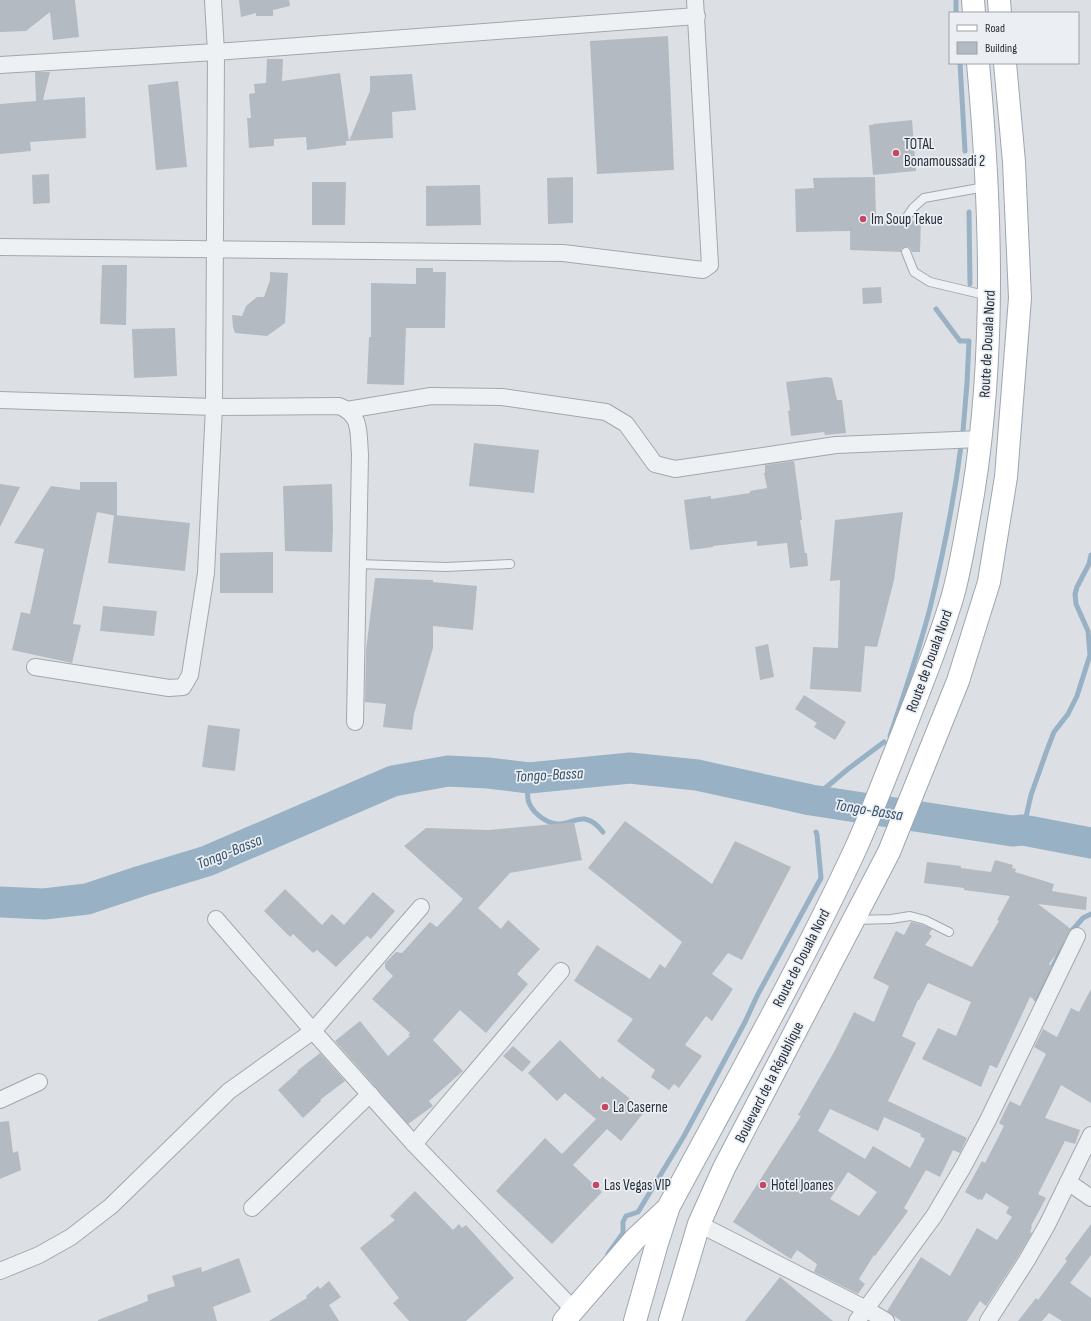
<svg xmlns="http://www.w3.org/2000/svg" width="1091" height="1321" viewBox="0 0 1091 1321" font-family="'Sofia Sans Condensed',sans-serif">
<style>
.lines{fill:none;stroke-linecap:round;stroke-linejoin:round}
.stream{stroke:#98b1c4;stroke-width:5}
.river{stroke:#98b1c4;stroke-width:31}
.building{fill:#b4bac1;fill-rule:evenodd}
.service-casing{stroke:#a2a7ae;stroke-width:10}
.minor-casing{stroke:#a2a7ae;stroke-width:18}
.primary-casing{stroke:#9ca6b0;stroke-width:24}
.service{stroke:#eef1f4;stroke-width:8}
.minor{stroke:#eef1f4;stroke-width:16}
.primary{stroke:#fff;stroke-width:22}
.poi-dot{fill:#c54763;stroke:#ebeff3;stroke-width:1.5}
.labels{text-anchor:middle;stroke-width:3.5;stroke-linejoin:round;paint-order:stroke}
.poi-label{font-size:15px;fill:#272f3a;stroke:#ebeff3;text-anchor:start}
.street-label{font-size:15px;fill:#272f3a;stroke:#ebeff3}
.water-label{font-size:16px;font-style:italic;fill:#34516b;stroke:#ebeff3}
</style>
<rect width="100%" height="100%" fill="#dce0e5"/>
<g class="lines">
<!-- stream -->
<g class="stream">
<polyline points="956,0 956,13"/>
<polyline points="960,63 965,151"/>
<polyline points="969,212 970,284"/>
<polyline points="936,309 960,341 969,341 967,383 963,431"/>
<path d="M 890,736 C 904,694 919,651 930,608 C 943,555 954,500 961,446"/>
<path d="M 529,778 C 528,785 526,795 529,803 C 534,814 548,825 561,824 C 569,823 577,818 585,819 C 592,820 599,827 603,832"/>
<polyline points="811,800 848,769 884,742"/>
<polyline points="1023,830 1031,795 1047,750 1054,732 1068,714 1077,696 1090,655 1088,631 1076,604 1075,594 1077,587 1089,564 1091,555"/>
<polyline points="1069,934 1083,918 1091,914"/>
<polyline points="1036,999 1065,943"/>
<polyline points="608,1254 623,1233 623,1222 626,1216 638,1212 684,1136 745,1022 757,996 821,878 817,835 816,832"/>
</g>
<!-- river -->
<polyline class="river" points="0,902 44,904 87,899 141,881 207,861 393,781 448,771 488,773 529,778 630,768 697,775 811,800 1012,831 1023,830 1091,843"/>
</g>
<!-- building -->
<g class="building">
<polygon points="0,0 75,0 79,37 53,40 50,12 26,31 0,32"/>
<polygon points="239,0 289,0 290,6 273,10 273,16 256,16 256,13 241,17"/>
<polygon points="668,36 674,170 597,174 590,41"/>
<polygon points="267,59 283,59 282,81 340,73 349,141 370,91 370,76 412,74 416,110 392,112 393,138 346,141 346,145 307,150 306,137 274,139 274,146 249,148 247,118 251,118 249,94 255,93 254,84 266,83"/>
<polygon points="35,72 50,72 43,100 85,97 86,138 30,142 31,151 0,154 0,104 36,101"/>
<polygon points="178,81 187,167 156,170 148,85"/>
<polygon points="912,120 916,171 873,175 869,125 873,125 873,124"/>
<polygon points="49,174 50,203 33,204 32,175"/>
<polygon points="573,177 573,223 548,224 547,178"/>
<polygon points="875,177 876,221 899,221 901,225 904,226 907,226 911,221 921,221 920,252 912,252 910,248 906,247 902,248 901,252 850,250 850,231 796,232 795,189 814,188 813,178"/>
<polygon points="312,182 346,182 345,225 312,225"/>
<polygon points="480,185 481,225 426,226 426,186"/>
<polygon points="102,265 127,265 126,325 100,324"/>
<polygon points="416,268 433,268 433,272 446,272 445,328 406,328 404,385 367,384 369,337 371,337 371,283 416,284"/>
<polygon points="270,272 288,273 285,323 267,336 235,333 233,327 232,315 242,316 246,306 257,297 264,297 270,280"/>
<polygon points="881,287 882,303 863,304 862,288"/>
<polygon points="175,328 177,376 134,378 132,329"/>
<polygon points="826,377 832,378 837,400 842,400 846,433 825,435 824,432 791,436 788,411 790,410 786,382"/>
<polygon points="474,443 539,450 534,493 469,486"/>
<polygon points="794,461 802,520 800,520 805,553 807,553 808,566 790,568 787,543 757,546 757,541 713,546 713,547 690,550 684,500 711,496 711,499 750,493 750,491 767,488 764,473 765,473 765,465"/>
<polygon points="80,482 117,482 117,516 97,512 73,624 81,625 72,663 12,650 21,612 30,614 44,549 14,543 51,486 80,490"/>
<polygon points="0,484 20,487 0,527"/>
<polygon points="332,484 333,528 332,552 285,551 283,486"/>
<polygon points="903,512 894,580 877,647 865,646 861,692 810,689 813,647 838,648 840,580 830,581 835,520"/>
<polygon points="114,515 190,523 185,571 108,563"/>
<polygon points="273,552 273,593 220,593 220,553"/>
<polygon points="375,578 433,580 433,582 477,586 473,630 433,626 433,648 414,714 412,730 383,727 386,704 365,702 366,650"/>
<polygon points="103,606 157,611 154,636 100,631"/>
<polygon points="768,644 774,677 760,680 755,647"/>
<polygon points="804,695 846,722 835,740 814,727 817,723 795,709"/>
<polygon points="208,725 240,729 235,771 202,767"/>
<polygon points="625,821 712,884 735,841 791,867 742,960 728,953 712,974 733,989 712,1021 706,1016 685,1045 702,1056 679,1088 674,1084 669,1090 651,1077 655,1070 617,1041 633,1019 574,981 597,945 650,979 660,964 665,968 682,942 588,868"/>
<polygon points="574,822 582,860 510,873 478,908 501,929 508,920 540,949 517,974 528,984 486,1033 460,1010 433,1040 463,1071 429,1101 433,1106 408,1124 335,1041 360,1021 388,1056 410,1036 408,1035 410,1033 372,999 393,976 385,968 385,963 396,952 402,953 430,922 437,927 463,899 404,846 426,828 489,830"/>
<path d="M 995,860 L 1013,865 L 1012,868 L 1016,869 L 1015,872 L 1054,884 L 1052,891 L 1087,897 L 1086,910 L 1038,904 L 1071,929 L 1060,949 L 1049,964 L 1052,966 L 1035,1000 L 1030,997 L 997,1068 L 990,1065 L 981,1087 L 922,1059 L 938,1028 L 956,1036 L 971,1002 L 928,983 L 919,1000 L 918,1000 L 902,1036 L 916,1043 L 888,1101 L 967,1138 L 960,1153 L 953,1150 L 940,1177 L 926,1170 L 904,1208 L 908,1211 L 875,1256 L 874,1255 L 859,1279 L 865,1284 L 858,1294 L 814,1272 L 817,1264 L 797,1250 L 791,1259 L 733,1222 L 801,1116 L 798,1115 L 834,1052 L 854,1012 L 874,1022 L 889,986 L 873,978 L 896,931 L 904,935 L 911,922 L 923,925 L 932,929 L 929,934 L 932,936 L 925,945 L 972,967 L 999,921 L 997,920 L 1010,896 L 964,890 L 964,888 L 924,883 L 927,862 L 961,866 L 961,868 L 991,872 ZM 830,1109 L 878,1131 L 884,1117 L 921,1134 L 920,1136 L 925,1139 L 910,1168 L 873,1146 L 865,1159 L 818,1131 ZM 848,1172 L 877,1192 L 859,1216 L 830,1199 Z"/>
<polygon points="285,889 322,925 332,914 344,925 373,892 395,911 371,939 367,936 336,967 317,950 313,953 293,934 290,937 264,911"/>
<polygon points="1091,989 1091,1103 1061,1085 1045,1118 1080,1130 1075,1144 1065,1141 1038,1194 1046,1198 1031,1226 1032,1227 1030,1232 1032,1233 1019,1255 986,1306 980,1301 967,1321 901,1321 887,1311 921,1257 950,1276 977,1228 997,1240 1012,1217 1006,1213 1009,1207 986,1193 982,1200 979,1199 979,1200 965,1192 982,1161 985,1163 1004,1126 999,1123 1010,1101 1020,1106 1046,1054 1034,1047 1043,1029 1057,1037 1071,1008 1079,1012"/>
<polygon points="560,1040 600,1079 602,1076 645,1111 621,1141 607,1129 573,1165 602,1192 552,1244 496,1191 545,1138 562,1154 596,1119 565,1093 557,1101 528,1073"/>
<polygon points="513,1046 531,1062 522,1072 503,1056"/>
<polygon points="320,1053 345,1081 320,1100 321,1101 303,1118 278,1090 298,1072 297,1071"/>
<polygon points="9,1121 13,1153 18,1151 21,1170 0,1179 0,1122"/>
<polygon points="415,1191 453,1230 459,1224 462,1228 466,1225 514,1278 466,1321 409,1321 393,1303 399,1298 360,1248 395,1220 390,1216"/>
<polygon points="1091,1224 1091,1255 1070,1283 1091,1298 1091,1321 1062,1321 1049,1313 1042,1321 1018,1321 1036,1298 1038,1300 1067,1261 1065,1259"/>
<polygon points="239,1258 251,1292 213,1307 217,1321 98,1321 98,1320 148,1301 147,1295 175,1286 172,1276 201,1267 202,1272"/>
<polygon points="780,1277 810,1302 833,1321 745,1321"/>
<polygon points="329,1281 341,1297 329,1305 339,1321 269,1321 307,1298 306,1296 318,1286 320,1289"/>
</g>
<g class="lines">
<defs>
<g id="service">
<polyline points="904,221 913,208 924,198 985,187"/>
<polyline points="906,252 914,272 930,282 989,296"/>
<polyline points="358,564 446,567 510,564"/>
<polyline points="856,920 891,919 910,916 925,920 949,932"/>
</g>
<g id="minor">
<polyline points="0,65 216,52 697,16"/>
<polyline points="0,247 563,253 703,270 710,265 695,0"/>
<path d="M 0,400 L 214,407 L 339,406 C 362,415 358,433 360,454 L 355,722"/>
<polyline points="347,410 431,396 502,397 606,412 626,424 655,464 675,469 836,445 980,439"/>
<polyline points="35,667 169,688 183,687 190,675 206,573 214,407 216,52 213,0"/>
<polyline points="216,919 313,1031 414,1144 574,1310"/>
<polyline points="0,1100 39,1082"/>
<polyline points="414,1144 561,971"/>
<polyline points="1068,1182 1091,1198"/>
<polyline points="252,1208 370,1094"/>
<polyline points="699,1224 866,1309 886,1321"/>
<polyline points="0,1271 39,1255 71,1237 111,1206 229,1091 313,1031 421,907"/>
<polyline points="857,1321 934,1216 963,1167 988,1120 1077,936"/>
<polyline points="988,1321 1027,1260 1047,1225 1091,1135"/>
</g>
<g id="primary">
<polyline points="973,0 974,13"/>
<polyline points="999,0 1000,13"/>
<polyline points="564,1321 635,1239 667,1209"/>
<path d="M 635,1321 L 657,1243 L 669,1206 C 732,1089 798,972 855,850 C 873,810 889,768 905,727 C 922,683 940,640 953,595 C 962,562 967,527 973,494 C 996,351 991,207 978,63"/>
<polyline points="670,1321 699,1224 724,1168 889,852 958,681 989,582 1006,477 1020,298 1014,162 1005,63"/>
</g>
</defs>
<!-- service casing -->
<use href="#service" class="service-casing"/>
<!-- minor casing -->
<use href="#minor" class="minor-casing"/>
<!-- primary casing -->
<use href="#primary" class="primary-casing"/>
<!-- service -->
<use href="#service" class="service"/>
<!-- minor -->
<use href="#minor" class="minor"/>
<!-- primary -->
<use href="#primary" class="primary"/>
</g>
<!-- markers -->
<g class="poi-dot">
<circle cx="896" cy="153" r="4"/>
<circle cx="863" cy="219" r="4"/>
<circle cx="605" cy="1107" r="4"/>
<circle cx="596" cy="1185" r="4"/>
<circle cx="763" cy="1185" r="4"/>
</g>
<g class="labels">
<!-- poi labels -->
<g class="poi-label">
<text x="904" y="149">TOTAL<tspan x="904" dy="17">Bonamoussadi 2</tspan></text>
<text x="871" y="224">Im Soup Tekue</text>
<text x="613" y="1112">La Caserne</text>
<text x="604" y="1190">Las Vegas VIP</text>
<text x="771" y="1190">Hotel Joanes</text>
</g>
<!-- street labels -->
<g class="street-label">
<text transform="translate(987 344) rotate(-87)" y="5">Route de Douala Nord</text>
<text transform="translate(929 661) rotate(-70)" y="5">Route de Douala Nord</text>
<text transform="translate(801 958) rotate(-63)" y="5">Route de Douala Nord</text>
<text transform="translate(769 1082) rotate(-63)" y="5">Boulevard de la République</text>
</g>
<!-- water labels -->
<g class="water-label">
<text transform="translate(549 774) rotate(-3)" y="6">Tongo-Bassa</text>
<text transform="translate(869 809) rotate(9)" y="6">Tongo-Bassa</text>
<text transform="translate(229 851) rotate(-22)" y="6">Tongo-Bassa</text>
</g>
</g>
<!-- legend -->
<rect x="949" y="12" width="130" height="52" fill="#ebeff3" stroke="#9da2a9"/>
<rect x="957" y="25" width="20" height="6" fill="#ffffff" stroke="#9da2a9"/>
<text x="985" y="32" font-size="12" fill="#272f3a">Road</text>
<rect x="957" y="42" width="20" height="12" fill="#b4bac1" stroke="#9da2a9"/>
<text x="985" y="52" font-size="12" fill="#272f3a">Building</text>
</svg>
